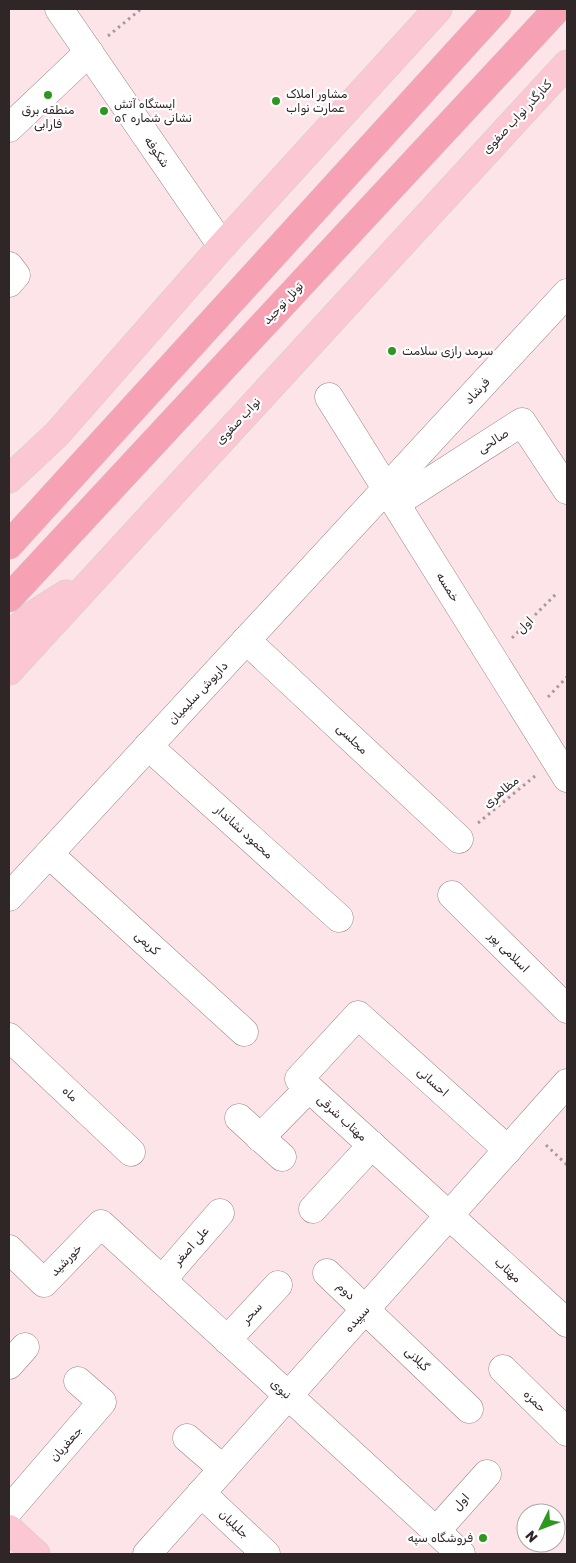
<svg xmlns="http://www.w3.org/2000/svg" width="576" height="1563" viewBox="0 0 576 1563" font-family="Rubik,Cairo,sans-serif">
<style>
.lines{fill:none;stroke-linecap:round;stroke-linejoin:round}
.minor-casing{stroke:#998488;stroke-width:29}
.major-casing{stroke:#d1cfd0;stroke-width:29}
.highway-casing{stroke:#d1cfd0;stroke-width:29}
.path{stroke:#aa989c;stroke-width:3;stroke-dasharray:2.5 4;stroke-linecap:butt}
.minor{stroke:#fff;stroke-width:28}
.major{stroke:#fac7d2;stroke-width:28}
.highway{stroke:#f7a1b4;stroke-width:28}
.poi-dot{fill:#2e9720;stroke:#fff;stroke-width:2}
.labels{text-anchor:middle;stroke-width:4.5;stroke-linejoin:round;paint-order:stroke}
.poi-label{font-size:12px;fill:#2f2628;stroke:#fff;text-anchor:start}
.street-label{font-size:12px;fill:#2f2628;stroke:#fff}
</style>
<rect width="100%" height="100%" fill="#fce4e8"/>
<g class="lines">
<defs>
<g id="minor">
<polyline points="59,9 222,246"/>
<polyline points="9,128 89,52"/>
<polyline points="9,266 16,275 9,283"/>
<polyline points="329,397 567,778"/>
<polyline points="396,503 522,422 567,490"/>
<polyline points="246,640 459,839"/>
<polyline points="148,746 339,918"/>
<polyline points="49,854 244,1032"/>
<polyline points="452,895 567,1009"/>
<polyline points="9,897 567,293"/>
<polyline points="9,1037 131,1152"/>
<polyline points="239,1118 282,1157"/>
<polyline points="260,1138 309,1088"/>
<polyline points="508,1150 358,1015 299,1079 567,1323"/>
<polyline points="313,1209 372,1145"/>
<polyline points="9,1249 44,1283 101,1224 461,1554"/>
<polyline points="327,1273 469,1409"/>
<polyline points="162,1280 220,1213"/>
<polyline points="227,1340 278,1285"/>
<polyline points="9,1365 25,1347"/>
<polyline points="503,1369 567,1432"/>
<polyline points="187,1438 223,1469"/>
<polyline points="201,1493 266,1554"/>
<polyline points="9,1510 102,1402 78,1381"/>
<polyline points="436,1531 487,1474"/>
<polyline points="147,1554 567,1083"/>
</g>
<g id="major">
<polyline points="9,479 57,434 222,246 438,9"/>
<polyline points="9,636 33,615 66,594"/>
<polyline points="9,671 567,64"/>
<polyline points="9,1529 36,1554"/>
</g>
<g id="highway">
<polyline points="9,545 497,9"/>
<polyline points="9,598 557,9"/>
</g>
</defs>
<!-- minor casing -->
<use href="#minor" class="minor-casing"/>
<!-- major casing -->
<use href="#major" class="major-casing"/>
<!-- highway casing -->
<use href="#highway" class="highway-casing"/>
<!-- path -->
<g class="path">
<polyline points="108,36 141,9"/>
<polyline points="512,638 557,593"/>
<polyline points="548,697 567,677"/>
<polyline points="478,823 535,776"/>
<polyline points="546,1145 567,1165"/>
</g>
<!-- minor -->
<use href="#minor" class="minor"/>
<!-- major -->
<use href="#major" class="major"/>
<!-- highway -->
<use href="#highway" class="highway"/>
</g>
<!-- markers -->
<g class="poi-dot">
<circle cx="48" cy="95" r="5"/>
<circle cx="276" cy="101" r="5"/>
<circle cx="104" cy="111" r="5"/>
<circle cx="392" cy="351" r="5"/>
<circle cx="483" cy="1538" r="5"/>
</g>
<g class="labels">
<!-- poi labels -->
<g class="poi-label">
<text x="286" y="98">مشاور املاک<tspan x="286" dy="14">عمارت نواب</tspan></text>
<text x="114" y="108">ایستگاه آتش<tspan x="114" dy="14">نشانی شماره ۵۲</tspan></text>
<text x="48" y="114" text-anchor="middle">منطقه برق<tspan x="48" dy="14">فارابی</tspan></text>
<text x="402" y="355">سرمد رازی سلامت</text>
<text x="473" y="1542" text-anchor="end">فروشگاه سپه</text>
</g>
<!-- street labels -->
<g class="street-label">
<text transform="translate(517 117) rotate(-47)" y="4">کنارگذر نواب صفوی</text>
<text transform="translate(157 152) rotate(56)" y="4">شکوفه</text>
<text transform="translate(283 303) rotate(-47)" y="4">تونل توحید</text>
<text transform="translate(477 391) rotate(-47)" y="4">فرشاد</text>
<text transform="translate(238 421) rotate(-47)" y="4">نواب صفوی</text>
<text transform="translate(493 441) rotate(-33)" y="4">صالحی</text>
<text transform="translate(448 587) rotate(58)" y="4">خمسه</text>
<text transform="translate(525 625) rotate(-45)" y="4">اول</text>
<text transform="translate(198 693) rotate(-47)" y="4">داریوش سلیمیان</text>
<text transform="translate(352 739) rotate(43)" y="4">مجلسی</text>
<text transform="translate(501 792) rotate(-40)" y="4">مظاهری</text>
<text transform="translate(244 832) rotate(42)" y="4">محمود نشاندار</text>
<text transform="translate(147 943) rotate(42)" y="4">کریمی</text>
<text transform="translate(509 952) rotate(45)" y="4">اسلامی پور</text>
<text transform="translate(433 1082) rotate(42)" y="4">احسانی</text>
<text transform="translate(70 1094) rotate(43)" y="4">ماه</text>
<text transform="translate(342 1118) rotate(42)" y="4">مهتاب شرقی</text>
<text transform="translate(191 1246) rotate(-49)" y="4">علی اصغر</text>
<text transform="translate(66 1260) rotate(-46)" y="4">خورشید</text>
<text transform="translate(508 1270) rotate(42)" y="4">مهتاب</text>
<text transform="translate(346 1291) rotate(44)" y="4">دوم</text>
<text transform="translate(252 1313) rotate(-48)" y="4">سحر</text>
<text transform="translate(357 1319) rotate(-48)" y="4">سپیده</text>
<text transform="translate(417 1359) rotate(44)" y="4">گیلانی</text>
<text transform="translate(281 1389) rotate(42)" y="4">نبوی</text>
<text transform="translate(535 1401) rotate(44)" y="4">حمزه</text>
<text transform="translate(66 1444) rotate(-49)" y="4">جعفریان</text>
<text transform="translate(461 1502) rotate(-48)" y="4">اول</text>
<text transform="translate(234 1524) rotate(43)" y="4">جلیلیان</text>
</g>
</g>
<!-- border -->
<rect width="576" height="1563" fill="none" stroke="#2f2628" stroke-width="20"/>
<!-- north arrow -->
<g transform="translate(541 1528) rotate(228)"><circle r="24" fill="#ffffff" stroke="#aca8a9"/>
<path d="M0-4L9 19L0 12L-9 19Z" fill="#2e9720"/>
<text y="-8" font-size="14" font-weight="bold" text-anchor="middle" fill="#2f2628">N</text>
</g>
</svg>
